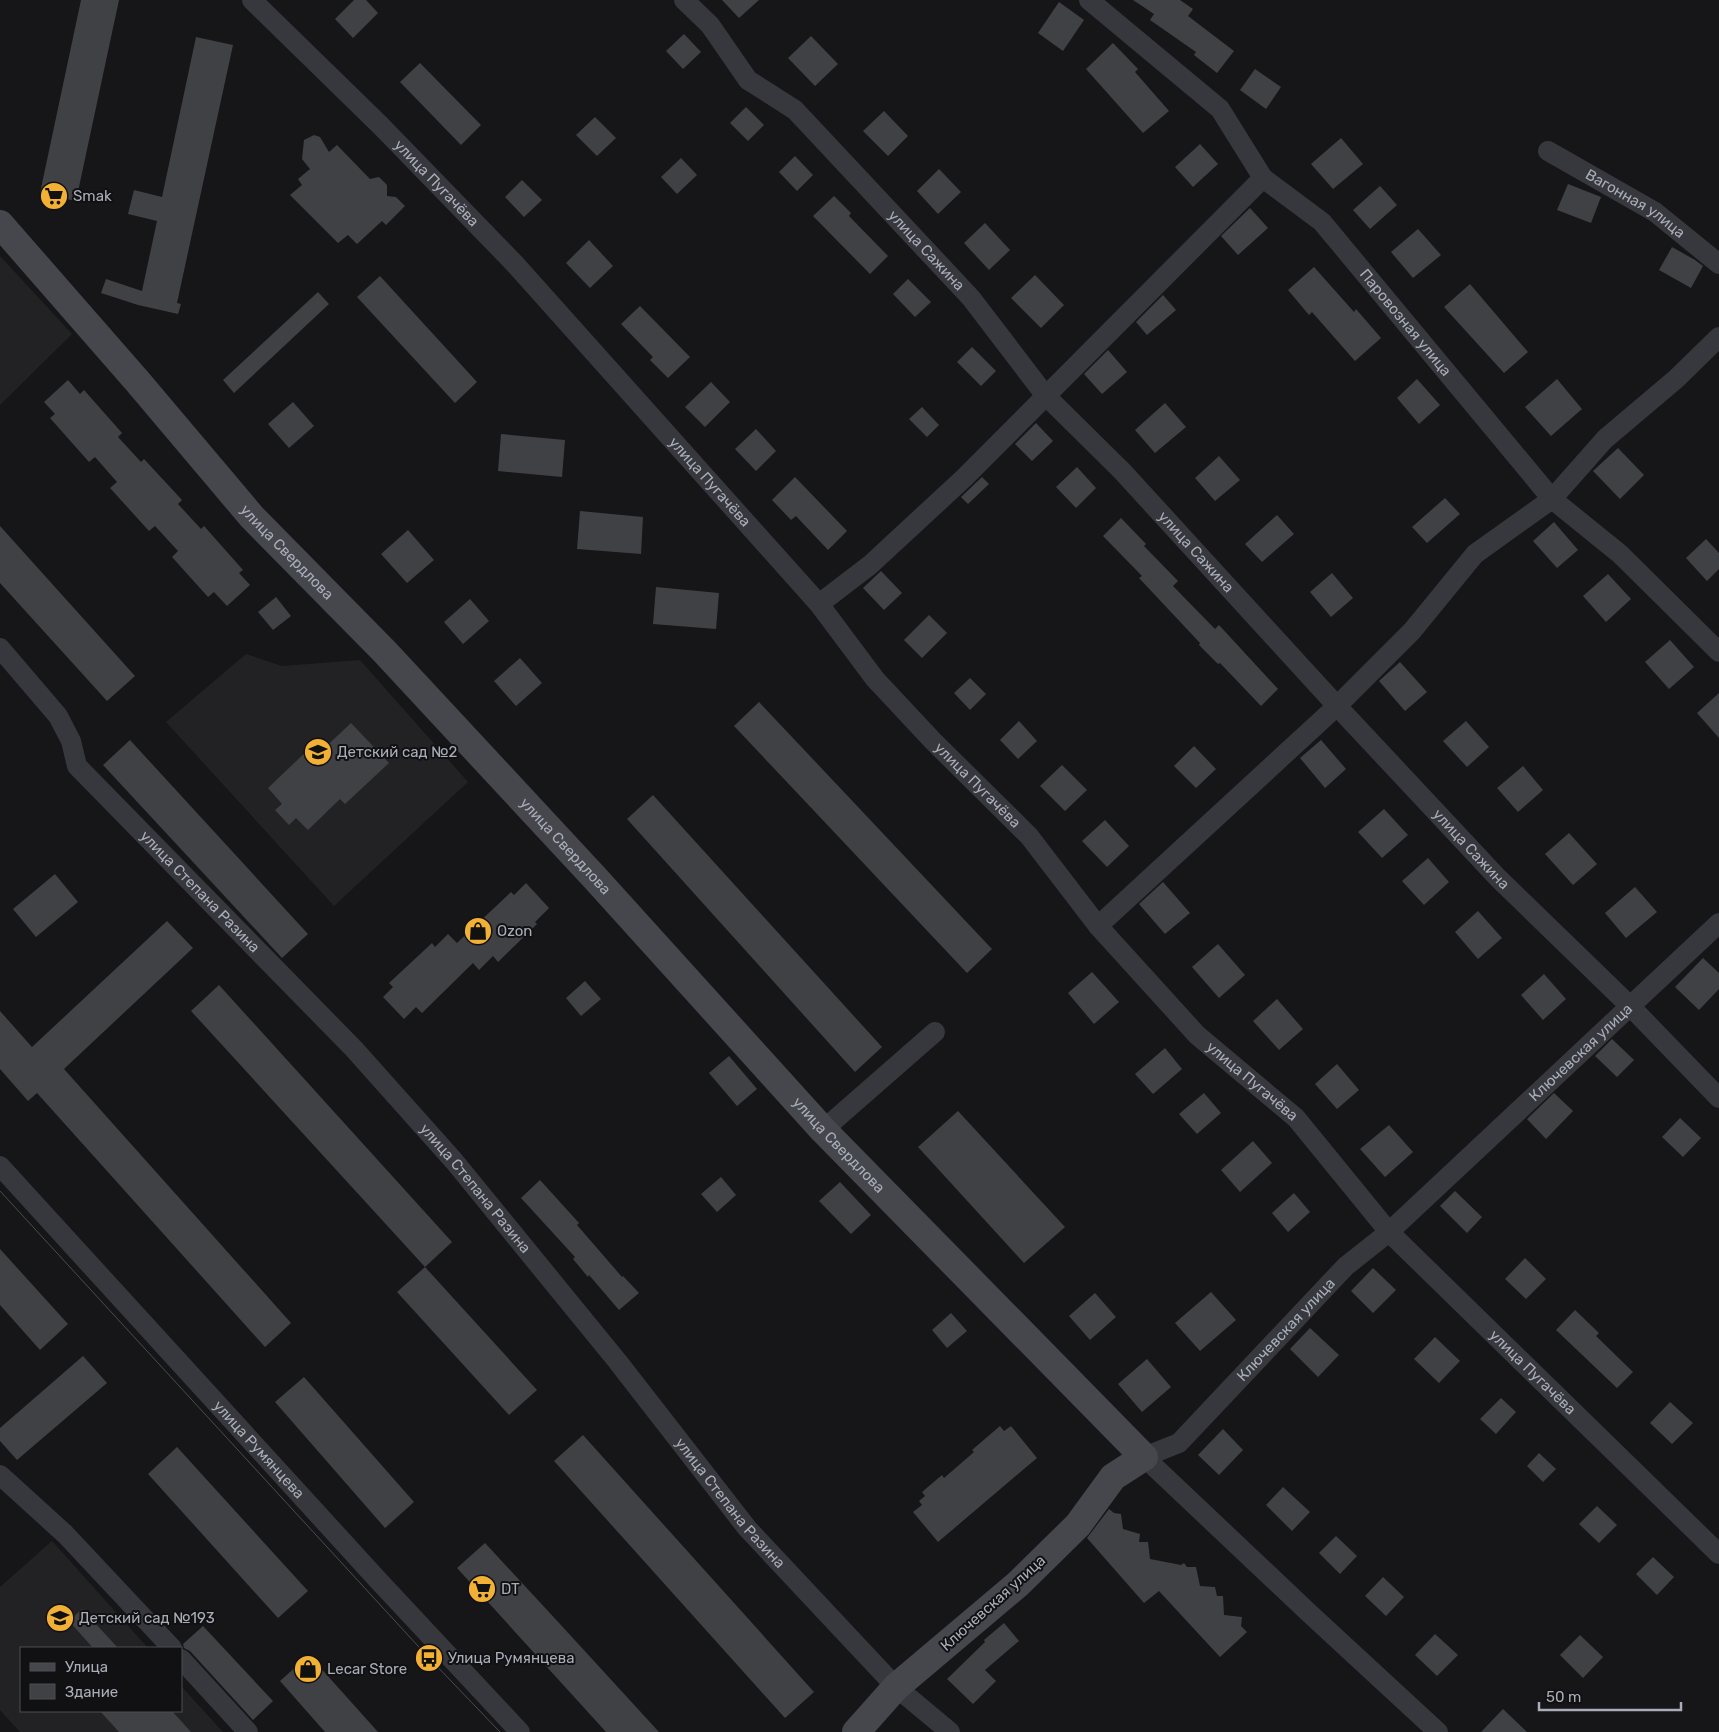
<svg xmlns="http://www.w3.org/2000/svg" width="1719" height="1732" viewBox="0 0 1719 1732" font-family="Rubik,sans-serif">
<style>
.built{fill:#222225}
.building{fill:#404145}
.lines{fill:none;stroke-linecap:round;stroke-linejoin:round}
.street{stroke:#37383d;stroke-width:20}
.secondary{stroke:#45474d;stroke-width:28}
.tram{stroke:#4a4c52;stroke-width:1}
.labels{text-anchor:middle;stroke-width:4;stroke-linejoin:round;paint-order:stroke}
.street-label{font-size:15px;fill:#a8adb8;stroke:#111113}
.poi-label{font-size:15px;fill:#a8adb8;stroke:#111113;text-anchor:start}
</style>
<rect width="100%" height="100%" fill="#161618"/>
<!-- built -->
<g class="built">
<polygon points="0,256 72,334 0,405"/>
<polygon points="246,654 282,666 360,660 468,782 334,906 166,722"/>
<polygon points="52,1541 148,1648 21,1648 21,1711 181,1711 181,1686 223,1732 20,1732 0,1710 0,1587"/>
</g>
<!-- building -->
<g class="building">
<polygon points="81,0 119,0 76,201 40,193"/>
<polygon points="354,0 366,0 378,13 353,38 335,19"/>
<polygon points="722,0 759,0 739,18"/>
<polygon points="1133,0 1180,0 1193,9 1188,16 1234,51 1217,73 1194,55 1196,52 1150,20 1154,14"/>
<polygon points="1059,2 1084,20 1063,51 1038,33"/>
<polygon points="684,34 701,52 683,69 666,51"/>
<polygon points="811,36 838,64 815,86 788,58"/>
<polygon points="196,37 233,45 177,303 181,304 178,314 138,305 101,293 106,279 142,291 157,221 128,214 134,190 162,197"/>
<polygon points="1113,43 1138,69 1135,72 1169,111 1143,133 1086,69"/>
<polygon points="420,63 481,125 461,145 400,82"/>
<polygon points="1255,69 1281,87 1266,109 1240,90"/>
<polygon points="746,107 764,125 748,141 730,123"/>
<polygon points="884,111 908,136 888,156 863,131"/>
<polygon points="595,117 616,138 597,156 576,135"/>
<polygon points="314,135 320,137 329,152 337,145 370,179 379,177 387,185 387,196 396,197 405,206 386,225 382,221 357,244 348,235 338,243 290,195 302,185 298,179 310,169 302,159 304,140"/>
<polygon points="1341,138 1363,164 1333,189 1311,164"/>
<polygon points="1200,144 1218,164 1193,187 1175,167"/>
<polygon points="795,156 813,175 797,191 779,172"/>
<polygon points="681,158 697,175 677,194 661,177"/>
<polygon points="939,169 961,192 938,214 917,191"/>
<polygon points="522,180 542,200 524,217 505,197"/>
<polygon points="1568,184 1601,197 1591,223 1557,210"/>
<polygon points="1380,186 1397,205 1370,229 1353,210"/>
<polygon points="834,196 851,213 849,216 888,256 870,274 813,216"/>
<polygon points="1250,208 1268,228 1238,255 1221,236"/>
<polygon points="985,223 1010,250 989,270 964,243"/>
<polygon points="1418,229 1441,255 1413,278 1391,252"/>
<polygon points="589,240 613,266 590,288 566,263"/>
<polygon points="1672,247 1695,260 1703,266 1691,288 1659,270"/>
<polygon points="1314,267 1354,312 1356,309 1381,338 1355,361 1312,312 1309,315 1288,290"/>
<polygon points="1035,275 1064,305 1041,328 1011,298"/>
<polygon points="380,276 477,382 455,403 357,297"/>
<polygon points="908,279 931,302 915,317 893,294"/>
<polygon points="1470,284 1528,352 1504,373 1444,307"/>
<polygon points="318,292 329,304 234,393 223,380"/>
<polygon points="1163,295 1176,310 1147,335 1136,322"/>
<polygon points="640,306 690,357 668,378 650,360 653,357 621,324"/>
<polygon points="972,347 996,371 981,386 957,362"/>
<polygon points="1108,350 1127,372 1102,394 1084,374"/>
<polygon points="1417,379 1440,405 1419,424 1397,398"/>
<polygon points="1557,379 1582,409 1551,436 1525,407"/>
<polygon points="68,380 80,394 84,390 122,433 118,437 141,462 144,459 182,500 178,504 201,529 204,526 243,570 239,573 250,585 227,606 214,592 208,597 172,557 178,551 155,526 149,531 110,488 117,482 95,457 89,462 50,418 55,414 44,402"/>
<polygon points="711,382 730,402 705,427 685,407"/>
<polygon points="293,402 314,426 289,448 268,424"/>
<polygon points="1165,403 1186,427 1155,453 1135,430"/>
<polygon points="922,407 939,425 927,437 909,419"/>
<polygon points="1036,423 1053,441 1032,461 1015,444"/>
<polygon points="756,429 776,451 756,471 735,449"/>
<polygon points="501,434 565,440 562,477 498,471"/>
<polygon points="1618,448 1644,475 1620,499 1593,471"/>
<polygon points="1219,456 1240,480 1215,501 1195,478"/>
<polygon points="1077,467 1096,488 1076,508 1056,487"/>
<polygon points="795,477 847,531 828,550 796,516 791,520 772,500"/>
<polygon points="982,477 989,484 968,504 961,497"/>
<polygon points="1445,498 1460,514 1427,543 1412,527"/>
<polygon points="580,511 643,517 641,554 577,549"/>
<polygon points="1277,515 1294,534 1262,562 1245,544"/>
<polygon points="1121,518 1146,544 1144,546 1178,581 1173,586 1215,629 1219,625 1278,689 1261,706 1220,663 1218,664 1199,645 1200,643 1139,578 1142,576 1103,536"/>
<polygon points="1554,522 1578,550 1557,568 1533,541"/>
<polygon points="0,526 135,676 107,701 0,583"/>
<polygon points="408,530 434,560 407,583 381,554"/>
<polygon points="1706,539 1719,553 1719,569 1707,581 1686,558"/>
<polygon points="881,571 902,593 884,610 863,588"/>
<polygon points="1332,573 1353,598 1331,617 1310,592"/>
<polygon points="1608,574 1631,599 1606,622 1583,596"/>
<polygon points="656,587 719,593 716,629 653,624"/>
<polygon points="276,597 291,616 273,630 258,612"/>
<polygon points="470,599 489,621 463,644 444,622"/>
<polygon points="929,615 947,633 922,658 904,640"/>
<polygon points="1670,640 1694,667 1669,689 1645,662"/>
<polygon points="520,658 542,683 516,706 494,681"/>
<polygon points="1400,662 1427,692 1405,711 1379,681"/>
<polygon points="970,678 986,694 970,710 954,693"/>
<polygon points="1719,693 1719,738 1697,713"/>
<polygon points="759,702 992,949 967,973 734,726"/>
<polygon points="1019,721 1037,741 1018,759 1000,740"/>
<polygon points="1466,721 1489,747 1467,767 1443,741"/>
<polygon points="351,723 389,763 345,804 340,799 308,830 296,818 289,825 275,810 282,804 268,788 311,747 318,754"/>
<polygon points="130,740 308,934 282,958 103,765"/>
<polygon points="1321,740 1346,769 1325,788 1300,758"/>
<polygon points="1194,746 1216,769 1196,788 1174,766"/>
<polygon points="1062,765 1087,790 1065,811 1040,786"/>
<polygon points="1523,766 1543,790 1518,812 1497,788"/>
<polygon points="653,795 882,1047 855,1072 627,819"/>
<polygon points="1384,809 1408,835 1382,858 1358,832"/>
<polygon points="1105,820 1129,846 1107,867 1082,841"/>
<polygon points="1569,833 1597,864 1573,885 1545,854"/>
<polygon points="1428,858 1449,882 1424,905 1402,881"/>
<polygon points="55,874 78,902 36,937 13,909"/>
<polygon points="1163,882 1190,913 1165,934 1139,904"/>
<polygon points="526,883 549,908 535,922 537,924 498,962 493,956 479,970 473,963 422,1013 416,1007 404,1019 383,997 393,987 389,983 432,943 435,947 448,934 457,943 511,892 514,895"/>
<polygon points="1635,887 1657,912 1626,938 1605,913"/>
<polygon points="1478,911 1502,938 1478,959 1455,932"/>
<polygon points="167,921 193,948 64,1069 291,1323 265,1347 37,1093 28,1101 0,1069 0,1011 32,1047"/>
<polygon points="1218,944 1245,975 1219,998 1192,967"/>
<polygon points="1703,958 1719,973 1719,989 1699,1010 1675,987"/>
<polygon points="1092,972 1119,1002 1094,1024 1068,993"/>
<polygon points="1544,974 1566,999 1543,1020 1521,995"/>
<polygon points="585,981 601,999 581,1016 566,998"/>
<polygon points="219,985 452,1242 425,1267 191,1011"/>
<polygon points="1277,999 1303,1029 1279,1050 1253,1021"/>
<polygon points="1612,1039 1634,1060 1617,1077 1595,1056"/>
<polygon points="1165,1048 1182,1069 1153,1094 1135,1074"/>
<polygon points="729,1056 757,1089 737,1106 709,1073"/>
<polygon points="1337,1064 1359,1090 1337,1109 1315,1084"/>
<polygon points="1204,1093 1221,1113 1197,1134 1179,1114"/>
<polygon points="1554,1093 1573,1111 1546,1139 1527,1119"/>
<polygon points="958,1111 1065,1227 1024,1263 918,1147"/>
<polygon points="1680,1118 1701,1138 1683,1157 1662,1137"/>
<polygon points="1389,1125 1413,1152 1385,1177 1360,1149"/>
<polygon points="1253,1141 1272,1163 1240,1192 1221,1170"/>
<polygon points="721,1177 736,1195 717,1212 701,1194"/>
<polygon points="540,1180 579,1223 577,1225 622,1277 623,1276 639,1293 619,1310 589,1275 588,1277 573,1259 575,1257 521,1198"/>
<polygon points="840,1182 871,1215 851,1234 819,1201"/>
<polygon points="1455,1191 1482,1217 1467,1233 1440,1206"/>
<polygon points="1294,1193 1310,1212 1288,1232 1272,1213"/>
<polygon points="0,1249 68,1324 40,1350 0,1305"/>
<polygon points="1525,1258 1546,1279 1526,1299 1505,1279"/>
<polygon points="425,1267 537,1390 509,1415 397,1292"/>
<polygon points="1373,1268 1396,1290 1373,1313 1351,1291"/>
<polygon points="1211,1292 1236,1320 1200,1351 1175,1323"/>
<polygon points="1095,1293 1116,1317 1090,1340 1069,1316"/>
<polygon points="1575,1310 1599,1333 1596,1336 1633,1372 1617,1388 1556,1330"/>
<polygon points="951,1313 967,1331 947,1348 932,1330"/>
<polygon points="1310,1328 1339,1355 1318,1377 1290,1349"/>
<polygon points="1435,1337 1460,1361 1439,1383 1414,1359"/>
<polygon points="83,1356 107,1383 17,1460 0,1441 0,1428"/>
<polygon points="1147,1359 1171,1387 1142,1412 1118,1384"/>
<polygon points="304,1377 414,1502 385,1528 275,1402"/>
<polygon points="1501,1398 1516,1412 1496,1434 1480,1419"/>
<polygon points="1670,1402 1693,1423 1672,1444 1650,1423"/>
<polygon points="1000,1426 1004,1431 1011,1426 1037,1458 938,1542 913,1512 922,1505 919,1501 925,1496 922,1492 942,1475 944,1478 974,1452 972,1450"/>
<polygon points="1223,1429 1243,1450 1219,1475 1198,1455"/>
<polygon points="583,1435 814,1692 785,1718 554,1461"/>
<polygon points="177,1447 308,1591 278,1618 148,1474"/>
<polygon points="1539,1453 1556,1469 1543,1482 1527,1466"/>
<polygon points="1283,1487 1310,1512 1292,1531 1266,1505"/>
<polygon points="1597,1506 1617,1525 1599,1543 1579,1524"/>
<polygon points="1109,1509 1114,1513 1121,1514 1123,1529 1140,1534 1139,1542 1148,1542 1150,1559 1181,1565 1184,1563 1187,1567 1196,1567 1200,1586 1215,1587 1217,1596 1223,1596 1224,1615 1242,1617 1241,1626 1247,1632 1220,1657 1159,1591 1144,1603 1087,1538"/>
<polygon points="1336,1536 1357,1556 1340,1574 1319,1553"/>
<polygon points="485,1543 560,1624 659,1732 606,1732 457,1568"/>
<polygon points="1653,1557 1674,1577 1657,1595 1636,1574"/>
<polygon points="1383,1577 1404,1597 1386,1616 1365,1596"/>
<polygon points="82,1609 118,1648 93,1648 69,1621"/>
<polygon points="1004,1623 1019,1641 985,1670 996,1681 973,1704 947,1679 985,1642 984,1640"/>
<polygon points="203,1626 273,1701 253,1720 190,1651 184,1648 183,1644"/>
<polygon points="1435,1634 1458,1655 1437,1676 1415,1655"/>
<polygon points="1580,1635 1603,1657 1583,1678 1560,1655"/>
<polygon points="309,1655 378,1732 325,1732 280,1681"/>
<polygon points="1503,1709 1527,1732 1481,1732"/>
<polygon points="100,1711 172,1711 191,1732 119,1732"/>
</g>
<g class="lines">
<!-- street -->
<g class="street">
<path id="s1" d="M 252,0 L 381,126 L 514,263 L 819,604 L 875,679 L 933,741 L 1029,836 L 1098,926 L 1197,1035 L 1296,1118 L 1389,1232 L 1719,1554"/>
<path id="s2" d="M 684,0 L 710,25 L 748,80 L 795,110 L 971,298 L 1045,395 L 1122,471 L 1337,706 L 1498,878 L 1631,1007 L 1719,1098"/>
<path id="s3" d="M 1089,0 L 1220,109 L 1263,178 L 1322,222 L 1552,499 L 1620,554 L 1719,652"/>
<path id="s4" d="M 1548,151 L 1655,212 L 1719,264"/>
<polyline points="819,604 870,565 964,478 1263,178"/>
<path id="s5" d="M 0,648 L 58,716 L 71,741 L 77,766 L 354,1049 L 454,1161 L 618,1362 L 747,1528 L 896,1687 L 950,1732"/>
<polyline points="1098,926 1337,706 1412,631 1475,554 1552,499 1605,439 1676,379 1719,337"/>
<polyline points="823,1130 935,1032"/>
<path id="s6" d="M 0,1166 L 377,1579 L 520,1732"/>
<polyline points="0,1475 65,1534 172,1648"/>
<polyline points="181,1659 248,1732"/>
<path id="s7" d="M 1438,1732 L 1308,1612 L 1144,1457 L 1179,1443 L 1346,1266 L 1389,1232 L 1719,923"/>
</g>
<!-- secondary -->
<path class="secondary" id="s8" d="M 0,224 L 138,382 L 252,517 L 385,652 L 595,878 L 823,1130 L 1144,1457 L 1113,1477 L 1078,1525 L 1018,1584 L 896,1687 L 856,1732"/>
<!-- tram -->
<polyline class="tram" points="0,1191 429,1658 500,1732"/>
</g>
<!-- icons -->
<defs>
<symbol id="supermarket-disc" viewBox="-11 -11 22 22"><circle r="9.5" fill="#f2b134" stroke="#111113"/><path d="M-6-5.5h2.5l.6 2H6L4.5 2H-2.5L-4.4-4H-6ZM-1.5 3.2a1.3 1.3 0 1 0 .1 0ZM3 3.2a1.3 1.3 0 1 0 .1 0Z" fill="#111"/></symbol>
<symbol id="school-disc" viewBox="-11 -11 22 22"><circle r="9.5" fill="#f2b134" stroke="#111113"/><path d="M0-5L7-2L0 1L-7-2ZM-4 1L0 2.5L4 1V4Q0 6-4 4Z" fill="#111"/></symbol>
<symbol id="shop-disc" viewBox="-11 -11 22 22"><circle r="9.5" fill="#f2b134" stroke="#111113"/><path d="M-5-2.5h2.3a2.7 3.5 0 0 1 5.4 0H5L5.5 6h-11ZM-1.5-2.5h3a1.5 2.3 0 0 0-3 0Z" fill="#111"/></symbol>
<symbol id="bus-disc" viewBox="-11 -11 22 22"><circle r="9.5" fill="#f2b134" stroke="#111113"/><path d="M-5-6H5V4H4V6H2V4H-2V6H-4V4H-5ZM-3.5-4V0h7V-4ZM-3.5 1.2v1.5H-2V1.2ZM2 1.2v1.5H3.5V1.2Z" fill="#111"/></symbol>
</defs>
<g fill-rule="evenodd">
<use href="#supermarket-disc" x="38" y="180" width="32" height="32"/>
<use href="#school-disc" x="302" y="736" width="32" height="32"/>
<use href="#shop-disc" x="462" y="915" width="32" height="32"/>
<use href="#supermarket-disc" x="466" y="1573" width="32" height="32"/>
<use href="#school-disc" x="44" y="1602" width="32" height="32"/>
<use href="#bus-disc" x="413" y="1642" width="32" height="32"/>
<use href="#shop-disc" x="292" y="1653" width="32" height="32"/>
</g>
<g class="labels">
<!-- street labels -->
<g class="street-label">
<text dy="5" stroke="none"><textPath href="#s1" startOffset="260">улица Пугачёва</textPath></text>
<text dy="5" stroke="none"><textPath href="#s4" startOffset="102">Вагонная улица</textPath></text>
<text dy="5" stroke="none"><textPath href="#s2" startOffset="351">улица Сажина</textPath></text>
<text dy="5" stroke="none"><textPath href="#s3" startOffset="456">Паровозная улица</textPath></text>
<text dy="5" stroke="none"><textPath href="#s1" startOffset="665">улица Пугачёва</textPath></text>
<text dy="5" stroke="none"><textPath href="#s8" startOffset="436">улица Свердлова</textPath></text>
<text dy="5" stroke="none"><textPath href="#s2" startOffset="756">улица Сажина</textPath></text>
<text dy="5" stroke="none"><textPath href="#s1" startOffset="1070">улица Пугачёва</textPath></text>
<text dy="5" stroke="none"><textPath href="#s8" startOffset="841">улица Свердлова</textPath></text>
<text dy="5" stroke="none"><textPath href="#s2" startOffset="1161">улица Сажина</textPath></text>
<text dy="5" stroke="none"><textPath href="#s5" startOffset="319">улица Степана Разина</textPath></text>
<text dy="5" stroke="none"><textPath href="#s7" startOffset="1001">Ключевская улица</textPath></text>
<text dy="5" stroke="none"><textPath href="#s1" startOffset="1475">улица Пугачёва</textPath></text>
<text dy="5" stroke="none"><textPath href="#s8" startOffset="1246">улица Свердлова</textPath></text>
<text dy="5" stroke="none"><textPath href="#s5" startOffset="724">улица Степана Разина</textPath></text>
<text dy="5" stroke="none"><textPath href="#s7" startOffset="596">Ключевская улица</textPath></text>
<text dy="5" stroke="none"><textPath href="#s1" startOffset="1880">улица Пугачёва</textPath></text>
<text dy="5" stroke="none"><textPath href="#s6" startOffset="384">улица Румянцева</textPath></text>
<text dy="5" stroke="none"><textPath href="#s5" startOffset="1129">улица Степана Разина</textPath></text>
<text transform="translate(993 1603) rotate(-42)" y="5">Ключевская улица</text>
</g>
<!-- poi labels -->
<g class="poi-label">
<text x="73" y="201">Smak</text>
<text x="337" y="757">Детский сад №2</text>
<text x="497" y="936">Ozon</text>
<text x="501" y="1594">DT</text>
<text x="79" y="1623">Детский сад №193</text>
<text x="448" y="1663">Улица Румянцева</text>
<text x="327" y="1674">Lecar Store</text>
</g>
</g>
<!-- legend -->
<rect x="20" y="1647" width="162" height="65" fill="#111113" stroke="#4d4f55"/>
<rect x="30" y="1663" width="25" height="8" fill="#45474d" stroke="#4d4f55"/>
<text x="65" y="1672" font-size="15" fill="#a8adb8">Улица</text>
<rect x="30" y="1684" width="25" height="15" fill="#404145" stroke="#4d4f55"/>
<text x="65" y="1697" font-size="15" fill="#a8adb8">Здание</text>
<!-- scale -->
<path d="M1539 1702v8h142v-8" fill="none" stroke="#a8adb8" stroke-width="2.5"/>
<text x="1546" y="1702" font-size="15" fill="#a8adb8" stroke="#111113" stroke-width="4" paint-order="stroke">50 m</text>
</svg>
